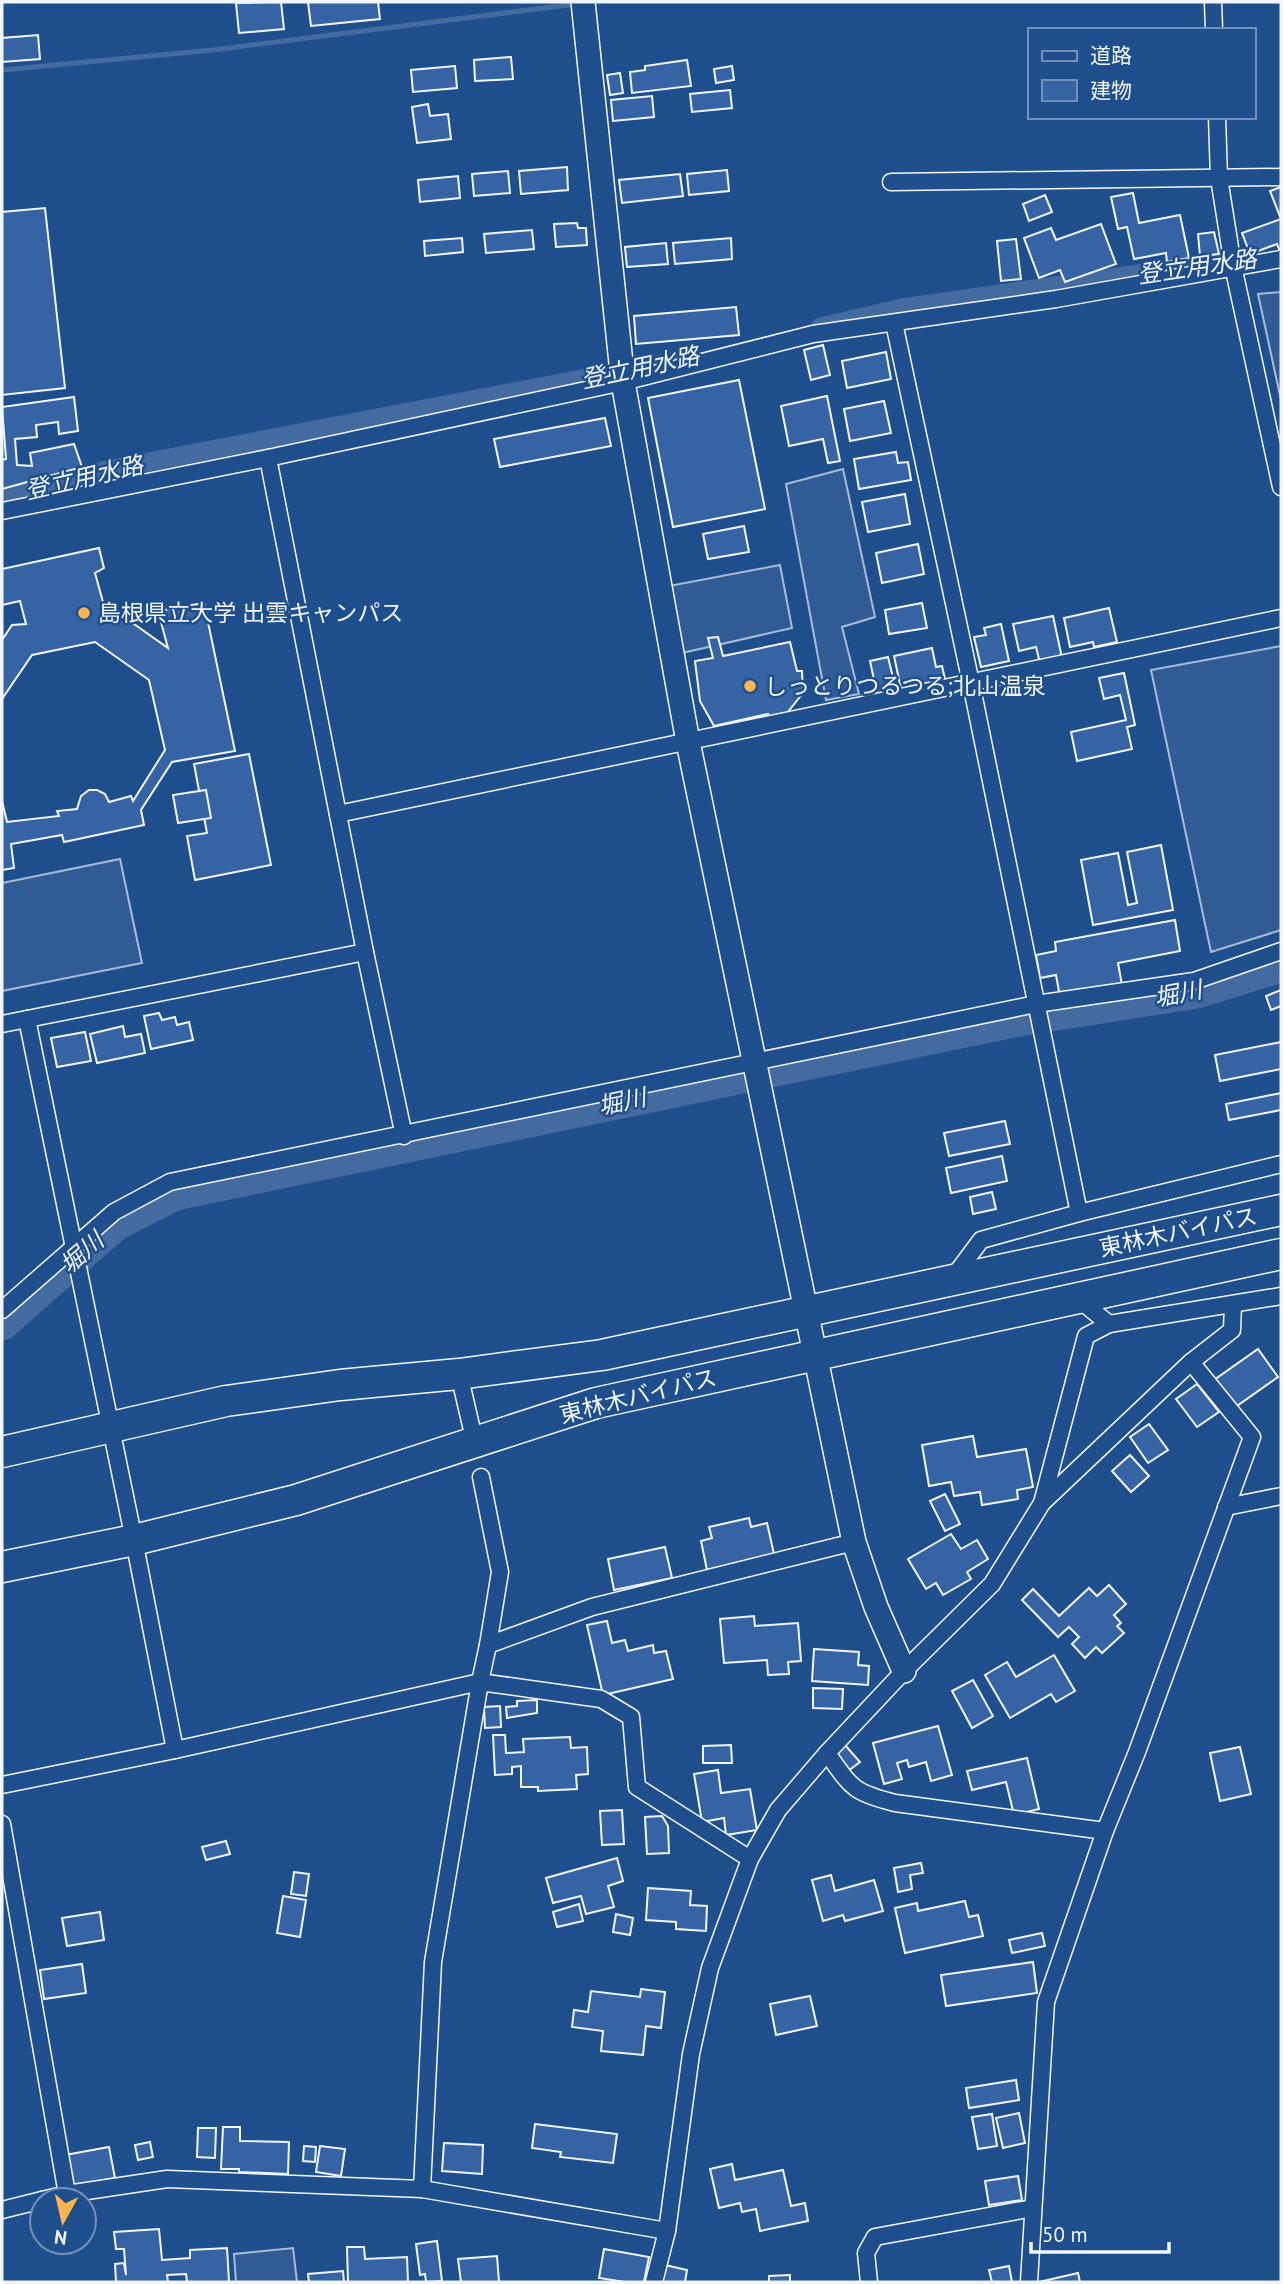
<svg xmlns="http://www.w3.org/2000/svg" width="1283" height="2284" viewBox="0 0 1283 2284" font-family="'PT Sans','Noto Sans JP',sans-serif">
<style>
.built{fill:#305b95;stroke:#a8bbd7;stroke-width:2}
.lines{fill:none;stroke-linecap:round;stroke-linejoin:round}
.stream{stroke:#446ba0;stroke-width:5}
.canal{stroke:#446ba0;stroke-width:19}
.river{stroke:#446ba0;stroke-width:33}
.building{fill:#3563a3;stroke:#f2f6ff;stroke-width:2}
.street-casing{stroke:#f2f6ff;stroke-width:19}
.secondary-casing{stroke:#f2f6ff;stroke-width:26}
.highway-casing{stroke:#f2f6ff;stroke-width:33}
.street{stroke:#1f4e8c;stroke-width:16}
.secondary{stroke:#1f4e8c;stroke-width:23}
.highway{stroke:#1f4e8c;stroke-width:30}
.poi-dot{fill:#ffb74d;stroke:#1f4e8c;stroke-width:2.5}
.labels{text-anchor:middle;stroke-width:5;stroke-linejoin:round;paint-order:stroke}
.poi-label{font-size:23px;fill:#f2f6ff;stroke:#1f4e8c;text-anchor:start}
.street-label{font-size:23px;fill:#f2f6ff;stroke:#1f4e8c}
.water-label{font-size:24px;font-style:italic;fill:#f2f6ff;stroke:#1f4e8c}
</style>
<rect width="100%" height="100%" fill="#1f4e8c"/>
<!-- built -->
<g class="built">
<polygon points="1281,292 1281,400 1258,294"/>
<polygon points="843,469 875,617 842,627 859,694 826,700 786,484"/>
<polygon points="780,565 792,628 682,653 669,586"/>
<polygon points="1281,646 1281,930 1211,952 1151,670"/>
<polygon points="120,859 142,963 2,991 2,883"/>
<polygon points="293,2248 297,2282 236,2282 234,2254"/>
</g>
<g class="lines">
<!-- stream -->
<polyline class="stream" points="2,70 213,50 576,4"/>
<!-- canal -->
<g class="canal">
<polyline points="821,327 902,308 1248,258"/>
<polyline points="2,498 91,473 676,361"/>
</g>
<!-- river -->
<polyline class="river" points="2,1324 116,1224 175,1194 1019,1020 1197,992 1281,966"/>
</g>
<!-- building -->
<g class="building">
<polygon points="281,2 284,29 239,33 236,3"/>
<polygon points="308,2 378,2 380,19 311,26"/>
<polygon points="38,35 40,59 2,62 2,38"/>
<polygon points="511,57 513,79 475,81 474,60"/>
<polygon points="687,60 691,86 632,93 630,72 645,70 645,66"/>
<polygon points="455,66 457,88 413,92 411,70"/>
<polygon points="732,66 734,80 716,83 714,69"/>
<polygon points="620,73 623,93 610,95 607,75"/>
<polygon points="730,90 732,108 692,112 690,94"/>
<polygon points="652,96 654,117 613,121 611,100"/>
<polygon points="428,104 430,116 448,114 451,139 417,143 412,107"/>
<polygon points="567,167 568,190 521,194 519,171"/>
<polygon points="727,170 729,191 689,195 687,174"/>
<polygon points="508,171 510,193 474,196 472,174"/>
<polygon points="680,174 683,196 622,203 619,180"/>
<polygon points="458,176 460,198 420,202 418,180"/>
<polygon points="1281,187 1281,254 1277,244 1250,254 1242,233 1281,219 1270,191"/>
<polygon points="1133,193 1139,223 1180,215 1189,258 1167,262 1166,253 1134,259 1127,227 1118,229 1111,197"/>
<polygon points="1045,195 1052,212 1029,221 1023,204"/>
<polygon points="45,208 65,388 2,395 2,212"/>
<polygon points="577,223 578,228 586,228 587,245 556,247 554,224"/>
<polygon points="1101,224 1116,264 1065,282 1060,270 1039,278 1024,238 1051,228 1056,240"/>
<polygon points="532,230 534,249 486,253 484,234"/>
<polygon points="1214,232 1219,254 1200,256 1198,234"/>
<polygon points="462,238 463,252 425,256 424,241"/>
<polygon points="731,238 732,259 675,264 673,243"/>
<polygon points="1016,239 1021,279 1001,281 997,241"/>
<polygon points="666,243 668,264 627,267 625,247"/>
<polygon points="736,307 739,335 636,344 634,316"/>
<polygon points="823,345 830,375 811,380 804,350"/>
<polygon points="886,352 891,379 847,388 842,361"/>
<polygon points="739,380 765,509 673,527 648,398"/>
<polygon points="827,396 840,461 828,463 823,439 789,446 781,406"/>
<polygon points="74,397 78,431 59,434 58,422 36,425 37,437 15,439 17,465 32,466 30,453 74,444 82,467 2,489 2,460 6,459 2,407"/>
<polygon points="884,401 891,433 850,441 844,409"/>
<polygon points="605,418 611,446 500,467 494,439"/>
<polygon points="896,452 898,463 908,462 911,480 859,489 854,459"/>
<polygon points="905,494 910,524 868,532 862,502"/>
<polygon points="744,526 749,552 708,559 703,534"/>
<polygon points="918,544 924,574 882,583 876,553"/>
<polygon points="99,548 104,568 95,573 103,602 168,648 158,611 204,603 235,751 172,762 141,810 144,825 64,842 62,835 11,844 14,868 2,870 2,801 7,822 59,816 57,811 77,809 81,796 89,790 97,790 105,794 109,802 131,796 133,801 165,750 149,680 95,642 32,655 2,699 2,640 12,625 26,624 20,601 2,605 2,569"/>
<polygon points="922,603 927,628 889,634 885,610"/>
<polygon points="1109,608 1117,642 1094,647 1093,642 1070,647 1064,618"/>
<polygon points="1053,616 1062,658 1040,663 1036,647 1019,651 1013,624"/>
<polygon points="1001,624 1009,661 981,667 974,637 986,635 984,628"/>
<polygon points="718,637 723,656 790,642 797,671 802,671 803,693 787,713 770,720 768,714 714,726 700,701 695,661 713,658 708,638"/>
<polygon points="932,648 936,667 942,666 945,679 901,689 894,656"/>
<polygon points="888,657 896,690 877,694 870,661"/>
<polygon points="1124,673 1135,725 1127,727 1132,749 1077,761 1071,732 1126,720 1120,695 1104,699 1099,678"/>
<polygon points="249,754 271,865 195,880 187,836 207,833 194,764"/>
<polygon points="206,790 211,818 178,823 173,795"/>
<polygon points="1161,845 1173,910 1093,925 1081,860 1118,853 1128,905 1137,903 1127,852"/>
<polygon points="1175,920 1180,951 1118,963 1122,985 1060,997 1056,975 1040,978 1036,955 1056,951 1055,942"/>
<polygon points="1281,990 1281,1006 1271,1010 1266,996"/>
<polygon points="159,1013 162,1020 175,1017 177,1025 189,1022 193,1040 151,1049 144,1016"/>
<polygon points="123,1026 125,1037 141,1034 145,1053 97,1063 90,1034"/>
<polygon points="85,1032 91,1061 57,1067 51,1038"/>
<polygon points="1281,1042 1281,1069 1220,1081 1215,1055"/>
<polygon points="1281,1093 1281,1110 1229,1120 1226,1104"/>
<polygon points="1005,1121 1010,1144 949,1156 944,1133"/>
<polygon points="1002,1156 1007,1181 951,1193 946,1168"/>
<polygon points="992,1192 996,1209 973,1214 970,1197"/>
<polygon points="1258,1349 1278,1377 1234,1408 1214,1380"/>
<polygon points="1197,1384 1219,1412 1197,1427 1176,1399"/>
<polygon points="1149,1424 1168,1450 1148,1463 1130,1437"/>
<polygon points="973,1436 977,1457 1026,1449 1033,1487 1017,1490 1018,1499 982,1505 980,1492 954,1496 951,1482 929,1486 922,1445"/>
<polygon points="1130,1455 1149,1476 1131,1492 1112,1471"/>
<polygon points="945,1494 960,1524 945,1531 930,1501"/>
<polygon points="749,1518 751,1527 767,1523 774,1554 707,1570 701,1541 712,1538 709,1527"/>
<polygon points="951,1534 961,1549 977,1540 988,1559 967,1572 971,1579 943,1595 936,1583 926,1589 908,1559"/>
<polygon points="665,1547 672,1578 614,1590 608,1559"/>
<polygon points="1109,1585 1126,1604 1114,1615 1121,1623 1117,1626 1124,1633 1102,1653 1096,1647 1085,1658 1072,1644 1079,1637 1069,1627 1058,1637 1022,1600 1033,1589 1059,1616 1089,1588 1097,1596"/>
<polygon points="754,1616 755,1626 798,1623 801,1661 788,1662 789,1674 768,1675 767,1660 724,1663 720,1619"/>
<polygon points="607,1621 612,1643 625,1640 628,1651 653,1645 654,1653 666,1651 673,1679 603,1695 587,1625"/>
<polygon points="814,1649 859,1652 858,1665 869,1666 868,1685 812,1681"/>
<polygon points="1054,1655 1075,1691 1056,1702 1051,1694 1010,1718 985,1675 1007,1662 1016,1677"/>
<polygon points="973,1680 993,1716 972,1728 952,1691"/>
<polygon points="813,1688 843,1689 842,1709 813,1708"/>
<polygon points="537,1700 537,1713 507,1718 506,1707 517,1706 517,1701"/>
<polygon points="500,1706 501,1727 485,1728 484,1707"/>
<polygon points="938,1726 952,1775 931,1781 926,1762 909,1767 907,1760 897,1763 902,1779 884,1784 873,1743"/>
<polygon points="493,1735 505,1735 506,1753 524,1752 523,1739 570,1737 571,1748 587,1747 588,1774 576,1775 577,1789 538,1791 538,1787 521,1787 521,1766 512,1767 512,1774 495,1775"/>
<polygon points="731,1745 732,1763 703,1763 703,1746"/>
<polygon points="845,1745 860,1762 848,1771 834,1755"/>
<polygon points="1240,1747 1251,1794 1220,1801 1210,1753"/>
<polygon points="1027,1758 1039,1809 1014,1815 1006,1782 972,1790 967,1771"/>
<polygon points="718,1770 721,1793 750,1789 757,1830 726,1835 724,1818 702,1822 694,1774"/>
<polygon points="622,1810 624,1844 602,1845 600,1811"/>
<polygon points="662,1816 668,1826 669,1853 647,1854 645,1817"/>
<polygon points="226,1841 230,1854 206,1860 202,1847"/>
<polygon points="617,1858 623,1881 608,1886 614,1907 586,1914 581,1896 553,1903 546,1878"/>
<polygon points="921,1863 923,1873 910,1875 912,1889 898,1892 894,1868"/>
<polygon points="294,1872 309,1874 306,1896 291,1894"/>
<polygon points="831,1875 835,1891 874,1880 883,1911 845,1921 843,1915 823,1921 812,1880"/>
<polygon points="648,1888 691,1891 690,1905 707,1906 706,1931 676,1929 676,1922 646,1920"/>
<polygon points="283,1896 306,1900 300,1937 277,1933"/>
<polygon points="965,1901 969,1917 978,1915 983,1936 905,1953 895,1908 917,1903 918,1911"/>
<polygon points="579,1904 583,1921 557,1927 553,1912"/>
<polygon points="100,1912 104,1940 67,1946 62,1918"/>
<polygon points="616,1914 633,1918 630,1935 613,1932"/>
<polygon points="1042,1933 1045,1946 1012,1953 1009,1940"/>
<polygon points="1033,1962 1037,1993 946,2006 941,1975"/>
<polygon points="82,1964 86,1993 44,1999 40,1970"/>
<polygon points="641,1989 665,1992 661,2028 646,2026 643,2055 601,2051 603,2031 572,2027 574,2010 588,2012 591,1991 640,1997"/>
<polygon points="810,1996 817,2026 776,2035 770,2004"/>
<polygon points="1016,2080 1019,2100 969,2108 966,2088"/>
<polygon points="1019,2113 1025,2143 1003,2148 996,2118"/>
<polygon points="992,2114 997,2146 978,2149 972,2117"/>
<polygon points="535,2124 617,2134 613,2163 560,2157 561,2152 532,2148"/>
<polygon points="223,2127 240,2127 240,2141 289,2142 288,2174 239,2172 239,2169 221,2169"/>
<polygon points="198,2128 216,2128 215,2158 197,2157"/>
<polygon points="150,2142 153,2157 138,2160 135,2145"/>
<polygon points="444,2143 483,2145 482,2174 442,2171"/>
<polygon points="304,2146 316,2147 315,2162 303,2161"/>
<polygon points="320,2146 345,2149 341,2176 316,2172"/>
<polygon points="109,2147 115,2178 71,2186 65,2155"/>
<polygon points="732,2164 735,2180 783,2170 791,2206 805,2203 808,2221 760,2231 756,2209 742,2212 740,2203 719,2208 710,2169"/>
<polygon points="1018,2176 1022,2200 989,2205 985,2181"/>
<polygon points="159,2229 162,2260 190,2258 190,2250 227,2248 229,2282 187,2282 186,2274 167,2275 168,2282 116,2282 115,2264 124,2263 126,2275 124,2249 116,2249 114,2232"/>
<polygon points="437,2241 442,2281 426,2282 425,2274 420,2275 416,2244"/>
<polygon points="347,2247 364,2247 365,2259 407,2257 408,2282 348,2282"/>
<polygon points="604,2249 649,2257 644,2282 625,2282 599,2278"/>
<polygon points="497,2256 499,2282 461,2282 458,2259"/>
<polygon points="665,2265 687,2270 685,2282 661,2282"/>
<polygon points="1009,2266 1012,2282 992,2282 989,2270"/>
<polygon points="343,2271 344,2282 309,2282 308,2274"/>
<polygon points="1078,2273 1080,2282 1039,2282"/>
<polygon points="790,2275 790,2282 769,2282 769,2276"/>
</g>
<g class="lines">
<defs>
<g id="street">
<polyline points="1213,2 1214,30"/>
<polyline points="1217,117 1219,178 1233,266 1281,487"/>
<polyline points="891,182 1281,177"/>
<polyline points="894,323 971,683 1079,1213"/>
<polyline points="268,458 365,952 404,1136"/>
<polyline points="2,511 268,458 623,382 813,334 1056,299 1281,259"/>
<polyline points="338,814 1281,618"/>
<polyline points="27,1019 134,1540 175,1750"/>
<polyline points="2,1024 365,952"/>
<polyline points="952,1279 981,1240 1079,1213 1281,1164"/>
<polyline points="1076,1297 1109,1324 1281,1296"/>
<polyline points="2,1310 114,1212 170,1182 1036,1004 1194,981 1281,951"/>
<polyline points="459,1374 475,1443"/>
<polyline points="481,1477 500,1572 488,1645"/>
<polyline points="1042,1503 1086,1336 1109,1324"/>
<polyline points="1226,1507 1281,1496"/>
<path d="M 827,1753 C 852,1788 852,1792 895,1803 L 1105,1831"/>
<polyline points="2,1785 175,1750 480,1682 488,1645 592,1607 854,1542"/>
<polyline points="2,1824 67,2194"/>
<polyline points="422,2189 433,1962 480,1682 601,1699 631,1717 637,1787 750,1859"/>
<polyline points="42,2200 67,2194 167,2179 422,2189 667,2231"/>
<polyline points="2,2210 42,2200"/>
<polyline points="654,2282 667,2231 691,2054 710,1968 750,1859 778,1810 827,1753 904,1671 992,1584 1042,1503 1191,1362 1232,1330 1233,1305"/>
<polyline points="869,2282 866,2253 875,2237 1033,2208"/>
<polyline points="1029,2282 1046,2002 1105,1831 1137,1752 1252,1437 1191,1362"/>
</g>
<polyline id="secondary" points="583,2 623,382 688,742 854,1542 876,1607 904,1671"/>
<g id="highway">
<polyline points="2,1452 226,1401 340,1385 459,1374 602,1355 1281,1210"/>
<polyline points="2,1567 134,1540 296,1500 596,1403 1281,1254"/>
</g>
</defs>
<!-- street casing -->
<use href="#street" class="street-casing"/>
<!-- secondary casing -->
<use href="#secondary" class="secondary-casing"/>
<!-- highway casing -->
<use href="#highway" class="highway-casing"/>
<!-- street -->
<use href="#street" class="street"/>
<!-- secondary -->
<use href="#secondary" class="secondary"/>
<!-- highway -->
<use href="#highway" class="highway"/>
</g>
<!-- markers -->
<g class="poi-dot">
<circle cx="84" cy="613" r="7"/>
<circle cx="750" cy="686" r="7"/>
</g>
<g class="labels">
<!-- poi labels -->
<g class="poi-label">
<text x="98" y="621">島根県立大学 出雲キャンパス</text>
<text x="764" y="694">しっとりつるつる;北山温泉</text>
</g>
<!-- street labels -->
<g class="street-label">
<text transform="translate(1178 1232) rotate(-12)" y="8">東林木バイパス</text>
<text transform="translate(638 1396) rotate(-14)" y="8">東林木バイパス</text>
</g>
<!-- water labels -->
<g class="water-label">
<text transform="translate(1197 267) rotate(-8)" y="8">登立用水路</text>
<text transform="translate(640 368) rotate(-12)" y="8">登立用水路</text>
<text transform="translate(84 478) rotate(-13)" y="8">登立用水路</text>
<text transform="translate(1178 994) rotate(-11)" y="8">堀川</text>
<text transform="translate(622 1102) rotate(-12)" y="8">堀川</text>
<text transform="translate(82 1253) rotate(-41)" y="8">堀川</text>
</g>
</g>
<!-- border -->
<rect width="1283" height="2284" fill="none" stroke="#f2f6ff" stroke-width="7"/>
<!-- legend -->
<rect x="1028" y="28" width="228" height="91" fill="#1f4e8c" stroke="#7391ba" stroke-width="2"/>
<rect x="1042" y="51" width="35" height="10" fill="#1f4e8c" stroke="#7391ba" stroke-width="2"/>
<text x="1090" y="63" font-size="21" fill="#f2f6ff">道路</text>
<rect x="1042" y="80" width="35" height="21" fill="#3563a3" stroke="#7391ba" stroke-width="2"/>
<text x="1090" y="98" font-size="21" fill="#f2f6ff">建物</text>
<!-- north arrow -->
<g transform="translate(63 2221) rotate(188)"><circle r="33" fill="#1f4e8c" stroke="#7391ba" stroke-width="2"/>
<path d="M0-5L12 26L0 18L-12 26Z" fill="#ffb74d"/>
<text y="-10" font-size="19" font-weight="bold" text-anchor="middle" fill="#f2f6ff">N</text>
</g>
<!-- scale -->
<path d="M1031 2242v10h138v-10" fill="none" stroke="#f2f6ff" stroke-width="3.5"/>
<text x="1042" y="2242" font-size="21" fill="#f2f6ff" stroke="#1f4e8c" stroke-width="5" paint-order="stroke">50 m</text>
</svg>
